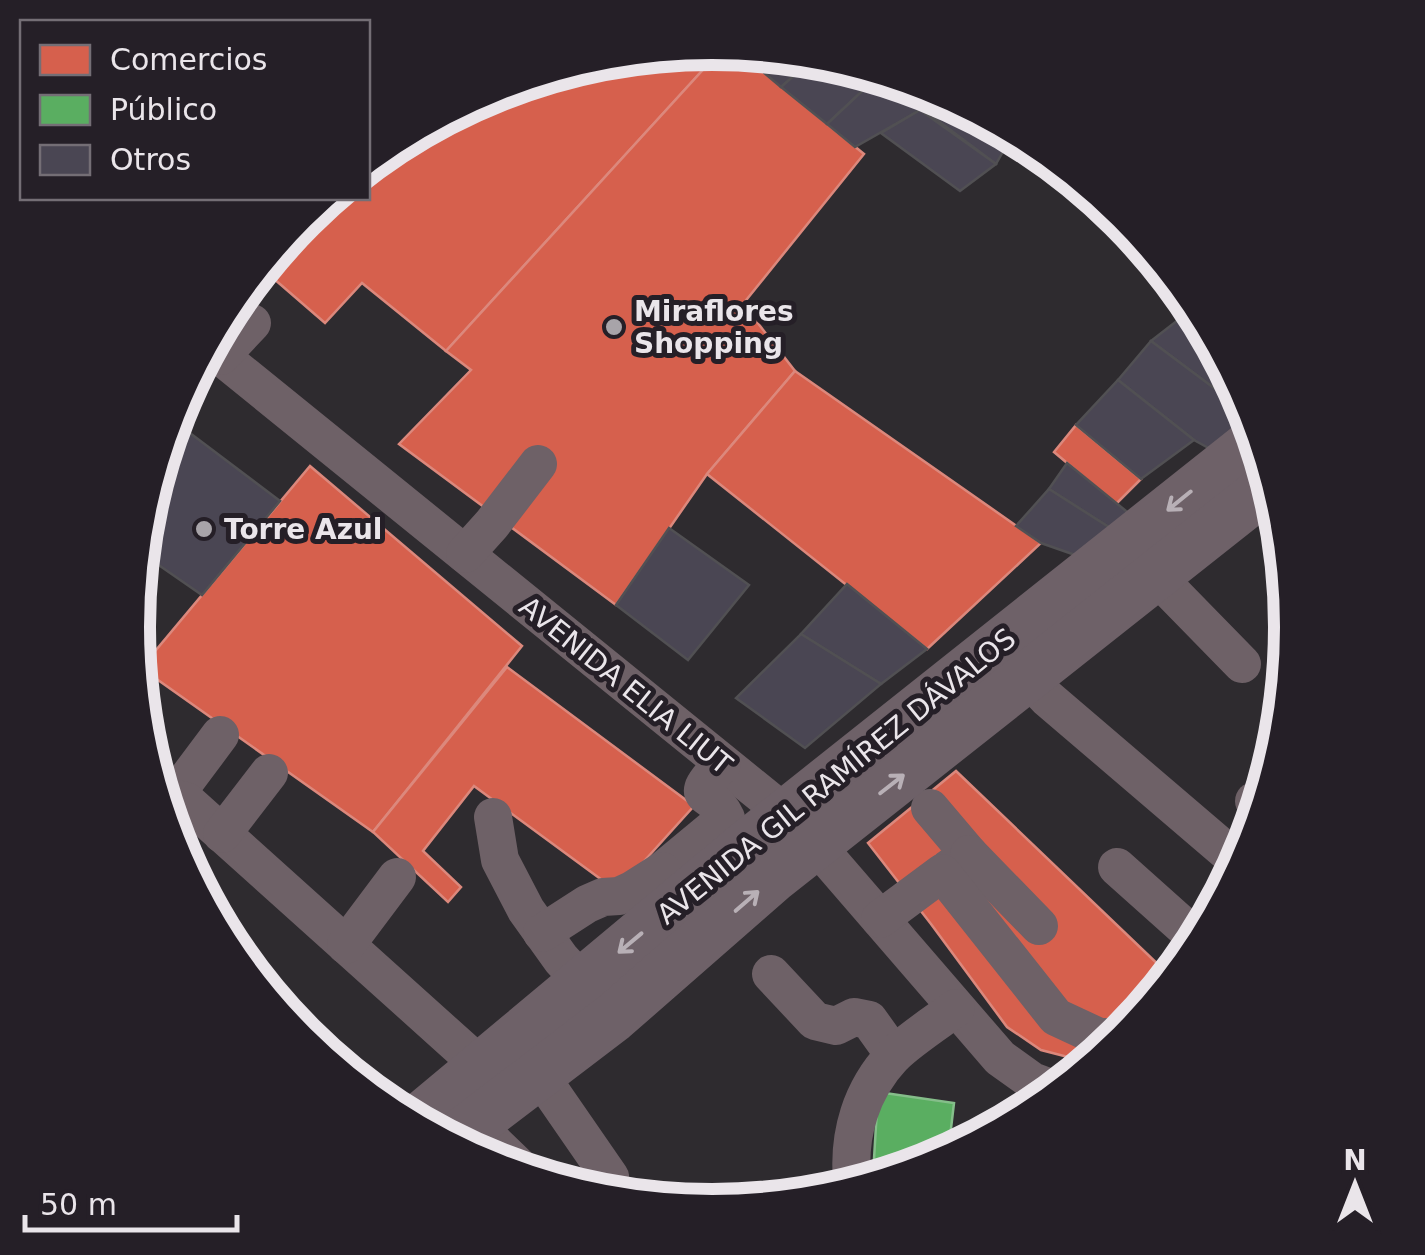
<svg xmlns="http://www.w3.org/2000/svg" width="1425" height="1255" viewBox="0 0 1425 1255" font-family="'DejaVu Sans',sans-serif">
<style>
.shops{fill:#d6604d;stroke:#dc887c;stroke-width:2.5}
.public{fill:#5aae61;stroke:#85be8a;stroke-width:2.5}
.building{fill:#4a4653;stroke:#515053;stroke-width:2.5}
.lines{fill:none;stroke-linecap:round;stroke-linejoin:round}
.minor{stroke:#6e6167;stroke-width:38}
.major{stroke:#6e6168;stroke-width:50}
.oneway{stroke:#b8b0b6}
.poi-dot{fill:#a8a4a9;stroke:#251f27;stroke-width:4}
.labels{text-anchor:middle;stroke-width:10;stroke-linejoin:round;paint-order:stroke}
.poi-label{font-size:28px;font-weight:bold;fill:#eae5ea;stroke:#251f27;text-anchor:start}
.street-label{font-size:28px;fill:#eae5ea;stroke:#251f27}
.rim{fill:none;stroke:#eae5ea;stroke-width:12}
</style>
<rect width="100%" height="100%" fill="#2e2b2f"/>
<!-- shops -->
<g class="shops">
<polygon points="713,48 722,49 446,351 362,283 325,323 266,272 303,217 332,198 368,198 368,174 491,91"/>
<polygon points="722,49 740,53 864,154 743,304 795,371 707,474 616,605 399,444 471,370 446,351"/>
<polygon points="795,371 1041,543 927,649 707,474"/>
<polygon points="1076,425 1141,479 1116,504 1054,452"/>
<polygon points="310,466 522,646 373,832 141,668"/>
<polygon points="507,667 694,806 617,891 474,786 423,851 461,887 448,902 373,832"/>
<polygon points="956,771 1166,972 1122,1038 1087,1062 1041,1050 1007,1027 931,924 868,843"/>
</g>
<!-- public -->
<polygon class="public" points="878,1092 954,1103 948,1154 934,1164 873,1176"/>
<!-- building -->
<g class="building">
<polygon points="745,54 805,66 781,87 743,55"/>
<polygon points="805,66 874,80 827,124 781,87"/>
<polygon points="874,80 903,86 920,110 855,147 827,124"/>
<polygon points="944,98 1009,141 996,164 933,117"/>
<polygon points="920,110 996,164 960,191 881,133"/>
<polygon points="1187,313 1249,406 1250,415 1151,341"/>
<polygon points="1151,341 1250,415 1251,420 1214,451 1194,440 1118,380"/>
<polygon points="1118,380 1194,440 1141,479 1076,425"/>
<polygon points="174,421 280,501 202,595 147,557"/>
<polygon points="1067,463 1131,515 1115,531 1049,489"/>
<polygon points="1049,489 1115,531 1081,557 1041,543 1016,526"/>
<polygon points="669,528 749,585 688,660 616,605"/>
<polygon points="847,584 927,649 881,684 801,634"/>
<polygon points="801,634 881,684 805,748 736,698"/>
</g>
<g class="lines">
<!-- minor -->
<g class="minor">
<polyline points="213,350 787,815 816,845 1000,1058 1032,1081 1048,1087"/>
<polyline points="221,356 252,323"/>
<polyline points="465,554 492,524 538,464"/>
<polyline points="1156,576 1242,664"/>
<polyline points="1027,677 1047,698 1240,863"/>
<polyline points="173,798 220,735"/>
<polyline points="167,800 173,798 186,801 482,1067"/>
<polyline points="1254,801 1257,804"/>
<polyline points="930,808 969,854 948,869"/>
<polyline points="493,817 500,860 526,910 561,959 599,1000"/>
<polyline points="222,834 269,773"/>
<polyline points="969,854 1039,926"/>
<polyline points="1117,867 1192,934"/>
<path d="M 662,871 L 726,818 C 712,786 684,805 722,764"/>
<polyline points="880,919 942,873 1056,1017 1099,1037 1123,1037"/>
<polyline points="542,933 587,904 603,897 619,896 632,890 662,871 687,895"/>
<polyline points="346,945 397,877"/>
<polyline points="771,974 815,1021 836,1026 854,1017 869,1020 894,1055"/>
<polyline points="317,1046 318,1048"/>
<polyline points="542,1073 552,1093 610,1177 606,1186"/>
<polyline points="455,1105 521,1169"/>
<path d="M 852,1180 C 848,1134 861,1090 893,1056 C 909,1040 937,1022 956,1008"/>
</g>
<!-- major -->
<g class="major">
<polyline points="421,1117 748,844 1255,441"/>
<polyline points="454,1139 614,1017 773,878 1265,489"/>
</g>
</g>
<!-- one-way arrows -->
<defs><path id="oneway-shaft" d="M-6 0H5M1.5-3L5.5 0L1.5 3" fill="none" stroke-width="1.6" stroke-linecap="round" stroke-linejoin="round" transform="scale(2.5)"/></defs>
<g class="oneway">
<use href="#oneway-shaft" transform="translate(1179 501) rotate(141)"/>
<use href="#oneway-shaft" transform="translate(892 784) rotate(-38)"/>
<use href="#oneway-shaft" transform="translate(747 901) rotate(-41)"/>
<use href="#oneway-shaft" transform="translate(630 943) rotate(140)"/>
</g>
<!-- markers -->
<g class="poi-dot">
<circle cx="614" cy="327" r="10"/>
<circle cx="204" cy="529" r="10"/>
</g>
<g class="labels">
<!-- poi labels -->
<g class="poi-label">
<text x="634" y="321">Miraflores<tspan x="634" dy="32">Shopping</tspan></text>
<text x="224" y="539">Torre Azul</text>
</g>
<!-- street labels -->
<g class="street-label">
<text transform="translate(626 685) rotate(39)" y="10">AVENIDA ELIA LIUT</text>
<text transform="translate(836 776) rotate(-39)" y="10">AVENIDA GIL RAMÍREZ DÁVALOS</text>
</g>
</g>
<!-- crop -->
<path d="M0 0H1425V1255H0ZM150 627a562 562 0 1 1 1124 0a562 562 0 1 1-1124 0Z" fill="#251f27" fill-rule="evenodd"/>
<path class="rim" d="M150 627a562 562 0 1 1 1124 0a562 562 0 1 1-1124 0Z"/>
<!-- legend -->
<rect x="20" y="20" width="350" height="180" fill="#251f27" stroke="#746e75" stroke-width="2.5"/>
<rect x="40" y="45" width="50" height="30" fill="#d6604d" stroke="#746e75" stroke-width="2.5"/>
<text x="110" y="70" font-size="30" fill="#eae5ea">Comercios</text>
<rect x="40" y="95" width="50" height="30" fill="#5aae61" stroke="#746e75" stroke-width="2.5"/>
<text x="110" y="120" font-size="30" fill="#eae5ea">Público</text>
<rect x="40" y="145" width="50" height="30" fill="#4a4653" stroke="#746e75" stroke-width="2.5"/>
<text x="110" y="170" font-size="30" fill="#eae5ea">Otros</text>
<!-- north arrow -->
<g transform="translate(1355 1185)" stroke="#251f27" stroke-width="8" paint-order="stroke">
<path d="M0-8L18 38L0 25L-18 38Z" fill="#eae5ea"/>
<text y="-15" font-size="28" font-weight="bold" text-anchor="middle" fill="#eae5ea">N</text>
</g>
<!-- scale -->
<path d="M25 1215v15h212v-15" fill="none" stroke="#eae5ea" stroke-width="5"/>
<text x="40" y="1215" font-size="30" fill="#eae5ea" stroke="#251f27" stroke-width="8" paint-order="stroke">50 m</text>
</svg>
